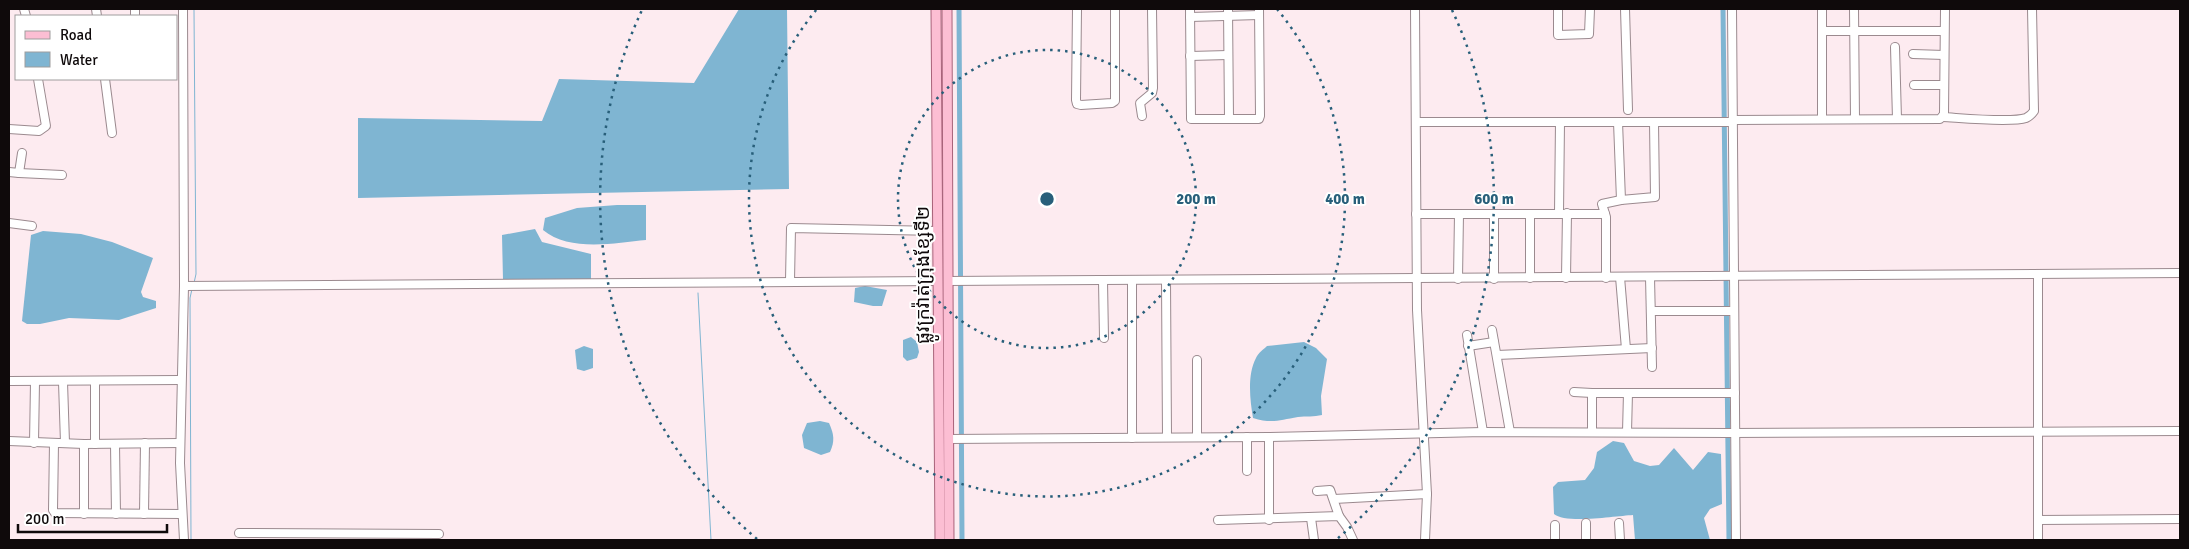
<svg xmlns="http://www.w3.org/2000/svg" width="2189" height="549" viewBox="0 0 2189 549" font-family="Signika,'Noto Sans Khmer',sans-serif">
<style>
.water{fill:#7fb5d2}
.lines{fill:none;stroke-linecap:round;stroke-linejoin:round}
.stream{stroke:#7fb5d2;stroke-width:1}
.canal{stroke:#7fb5d2;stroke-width:5}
.minor-casing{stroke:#9b8a8f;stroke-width:10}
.major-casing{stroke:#a8637a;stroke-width:11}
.minor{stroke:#fff;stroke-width:8}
.major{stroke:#fcbed3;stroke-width:9}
.ring{fill:none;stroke:#285f7a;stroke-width:2.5;stroke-dasharray:2.5 5}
.labels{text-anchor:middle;stroke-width:4;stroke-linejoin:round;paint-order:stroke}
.street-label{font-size:19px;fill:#0f0a0b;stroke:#fff}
.centre{fill:#285f7a;stroke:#fff;stroke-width:2.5}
.ring-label{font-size:15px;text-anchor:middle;font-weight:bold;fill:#285f7a;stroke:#fff;stroke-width:4;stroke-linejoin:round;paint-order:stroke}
</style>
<rect width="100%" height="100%" fill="#fdebf0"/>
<!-- water -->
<g class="water">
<polygon points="739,9 787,9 789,189 358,198 358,118 542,121 559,79 694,83"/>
<path d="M 617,205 L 646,205 L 646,240 C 615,243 569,252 543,230 L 545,218 L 577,208 Z"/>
<polygon points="535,229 542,242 591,254 591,280 503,280 502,235"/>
<polygon points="43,231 81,234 112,242 153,258 141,292 143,297 156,301 156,308 119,320 69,318 40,324 27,324 22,321 31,235"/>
<polygon points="865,286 887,290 882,306 873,306 854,302 855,288"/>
<polygon points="911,337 917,342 919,352 917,358 907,361 903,357 903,340"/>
<path d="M 1304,342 L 1316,348 L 1327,359 L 1321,396 L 1322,415 C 1314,417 1306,416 1298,417 C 1280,420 1272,424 1253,418 C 1250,400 1247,375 1256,358 C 1258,353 1264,349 1267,346 Z"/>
<polygon points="584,346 593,349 593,368 584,371 577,369 575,350"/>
<path d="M 820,421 L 829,423 C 834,434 835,441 830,452 L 821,455 L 804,448 L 802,435 L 807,423 Z"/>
<path d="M 1613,441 L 1624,443 L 1634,461 L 1650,466 L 1659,465 L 1674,448 L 1693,470 L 1708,452 L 1721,454 L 1722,504 L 1710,509 L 1704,518 L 1710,540 L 1635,540 L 1633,515 C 1616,516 1565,524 1554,514 L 1553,487 L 1558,482 L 1585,480 L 1594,468 L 1597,452 Z"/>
</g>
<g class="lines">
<!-- stream -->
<g class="stream">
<polyline points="194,283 196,274 194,9"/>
<polyline points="698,293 711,540"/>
<polyline points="191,540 190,298 192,289"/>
</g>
<!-- canal -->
<g class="canal">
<polyline points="959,9 962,540"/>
<polyline points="1723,9 1729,540"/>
</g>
<defs>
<g id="minor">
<polyline points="24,9 26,16"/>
<polyline points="96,9 97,16"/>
<polyline points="135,9 135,16"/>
<polyline points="183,9 184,286 180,463 184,540"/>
<polyline points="1077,9 1076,100 1077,104 1081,105 1112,103 1115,101 1115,9"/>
<polyline points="1190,9 1191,119 1259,119 1260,116 1259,9"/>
<polyline points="1228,9 1229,118"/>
<polyline points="1415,9 1417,310 1427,494 1425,540"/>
<polyline points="1558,9 1558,35 1589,34 1590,9"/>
<polyline points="1625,9 1628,110"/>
<polyline points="1732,9 1736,540"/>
<polyline points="1854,9 1855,119"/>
<polyline points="1190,17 1259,15"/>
<polyline points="1822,31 1944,31"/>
<polyline points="1895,47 1897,119"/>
<polyline points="1913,54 1944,55"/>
<polyline points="1190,56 1228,55"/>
<polyline points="105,79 112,133"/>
<polyline points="1914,85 1944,85"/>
<polyline points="1142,116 1140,103 1152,93 1153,88 1152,9"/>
<path d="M 1943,117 C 1961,118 2011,123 2026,118 C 2030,116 2032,114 2034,111 L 2032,9"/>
<polyline points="1822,119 1822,9"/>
<polyline points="1733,120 1940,119 1944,114 1945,9"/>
<polyline points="1416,122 1733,122"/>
<polyline points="1618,122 1621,200"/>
<polyline points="9,129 39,131 46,126 38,79"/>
<polyline points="9,172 19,173 22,153"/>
<polyline points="19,173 62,175"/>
<polyline points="1559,213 1560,122"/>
<polyline points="1416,214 1605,214"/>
<polyline points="1530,214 1530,278"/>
<polyline points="9,223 32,226"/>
<polyline points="2038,274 2038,540"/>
<polyline points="1620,277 1626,349"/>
<polyline points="1650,277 1652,367"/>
<polyline points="1566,278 1567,213"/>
<polyline points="1606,278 1606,217 1602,204 1621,200 1655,197 1654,122"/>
<polyline points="1458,279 1459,214"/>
<polyline points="1494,279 1494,214"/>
<polyline points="790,281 791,228 938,231"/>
<polyline points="948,281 2180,273"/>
<polyline points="1103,281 1104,338"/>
<polyline points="1132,281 1132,438"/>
<polyline points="1166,281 1167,437"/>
<polyline points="184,286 938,281"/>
<polyline points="1651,311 1734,311"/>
<polyline points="1492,330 1510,432"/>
<polyline points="1467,335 1483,432"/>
<polyline points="1468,346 1494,342"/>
<polyline points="1497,355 1652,348"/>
<polyline points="1197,360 1197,437"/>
<polyline points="9,381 181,380"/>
<polyline points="63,382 65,443"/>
<polyline points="95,382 95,444"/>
<polyline points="1574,392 1592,393"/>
<polyline points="1592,432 1592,393 1735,393"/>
<polyline points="1627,432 1628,393"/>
<polyline points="1247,437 1247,471"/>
<polyline points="1269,437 1269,520"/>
<polyline points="949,439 1269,437 1483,432 1731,433 2180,431"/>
<polyline points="9,441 84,444 180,443"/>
<polyline points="34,443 35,382"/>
<polyline points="54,443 53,510 55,513 182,514"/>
<polyline points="84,444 84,514"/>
<polyline points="115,444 116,514"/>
<polyline points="1317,491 1330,490 1339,516"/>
<polyline points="1334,499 1427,494"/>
<polyline points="144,514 145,443"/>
<polyline points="1311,518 1314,540"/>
<polyline points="1218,520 1339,516 1347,527 1353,540"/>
<polyline points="2038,520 2180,519"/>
<polyline points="1586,523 1586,540"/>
<polyline points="1619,523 1620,540"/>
<polyline points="1555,525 1555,540"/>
<polyline points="239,533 439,534"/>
</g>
<g id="major">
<polyline points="936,9 940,540"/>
<polyline points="947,9 949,540"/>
</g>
</defs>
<!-- minor casing -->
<use href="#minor" class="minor-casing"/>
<!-- major casing -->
<use href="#major" class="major-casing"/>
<!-- minor -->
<use href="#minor" class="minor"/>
<!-- major -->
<use href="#major" class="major"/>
</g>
<!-- distance rings -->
<g class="ring">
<circle cx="1047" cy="199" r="149"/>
<path d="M1277 9A298 298 0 1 1 817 9"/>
<path d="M757 539A447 447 0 0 1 642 10M1452 10A447 447 0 0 1 1337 539"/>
</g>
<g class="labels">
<!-- street labels -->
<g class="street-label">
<text transform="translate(922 275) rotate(-90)" y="7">ផ្លូវក្រវ៉ាត់ក្រុងខ្សែទី២</text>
</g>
</g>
<circle cx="1047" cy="199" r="8" class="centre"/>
<g class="ring-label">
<text x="1196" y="204">200 m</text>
<text x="1345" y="204">400 m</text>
<text x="1494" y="204">600 m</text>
</g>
<!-- border -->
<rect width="2189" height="549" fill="none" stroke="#0f0a0b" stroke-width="20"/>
<!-- legend -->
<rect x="15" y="15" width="162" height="65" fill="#ffffff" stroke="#9f9d9d"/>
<rect x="25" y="31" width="25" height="8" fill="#fcbed3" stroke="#9f9d9d"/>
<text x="60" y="40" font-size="15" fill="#0f0a0b">Road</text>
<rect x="25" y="52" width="25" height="15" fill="#7fb5d2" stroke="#9f9d9d"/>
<text x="60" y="65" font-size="15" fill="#0f0a0b">Water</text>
<!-- scale -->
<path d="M18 524v8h149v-8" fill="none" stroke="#0f0a0b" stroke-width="2.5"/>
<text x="25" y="524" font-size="15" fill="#0f0a0b" stroke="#ffffff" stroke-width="4" paint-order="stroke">200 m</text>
</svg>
